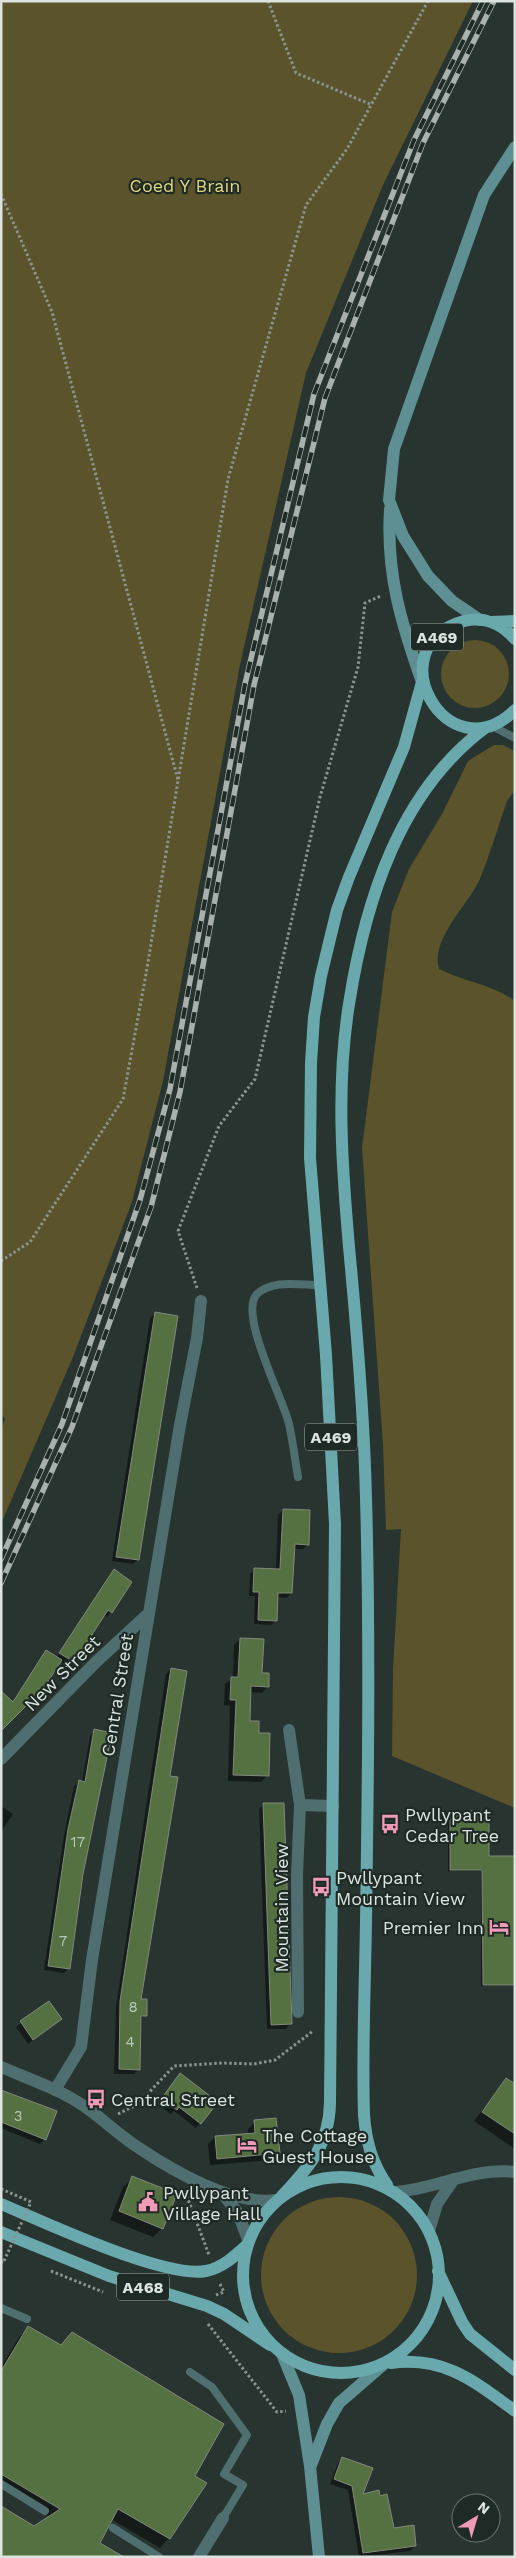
<svg xmlns="http://www.w3.org/2000/svg" width="516" height="2558" font-family="'Work Sans',sans-serif">
<style>
.green{fill:#5a532b}
.shadow{fill:#0007}
.building{fill:#557041;stroke:#82897d}
.lines{fill:none;stroke-linecap:round;stroke-linejoin:round}
.path{stroke:#8a948f;stroke-width:3;stroke-dasharray:2.5 2.5;stroke-linecap:butt}
.lane{stroke:#4f6e6f;stroke-width:8}
.street{stroke:#4f6e6f;stroke-width:12}
.secondary{stroke:#5e8f92;stroke-width:12}
.primary{stroke:#69a9ad;stroke-width:12}
.rail-casing{stroke:#a8b1ad;stroke-width:5.5}
.rail{stroke:#1e2a25;stroke-width:4;stroke-dasharray:11;stroke-linecap:butt}
.path-bridge{stroke:#8a948f;stroke-width:3;stroke-dasharray:2.5 2.5;stroke-linecap:butt}
.labels{text-anchor:middle;dominant-baseline:central;stroke-width:4.5;stroke-linejoin:round;paint-order:stroke}
.number-label{font-size:15px;fill:#bac7b8}
.shield{fill:#1e2a25;stroke:#a3aca8;stroke-width:1}
.shield-label{font-size:16px;font-weight:bold;fill:#dce4e0}
.park-label{font-size:18px;fill:#e4d57f;stroke:#1e2a25}
.street-label{font-size:18px;fill:#dce4e0;stroke:#1e2a25}
.poi-label{font-size:18px;fill:#dce4e0;stroke:#1e2a25;text-anchor:start}
</style>
<rect width="100%" height="100%" fill="#28342f"/>
<path class="green" d="M1,1H473L383,185L306,373L240,665L163,1081L132,1202L73,1357L1,1524V1429L5,1419L1,1413Z
M441 674a34 34 0 1 1 68 0a34 34 0 1 1-68 0Z
M494,745H503L515,751V790L507,801C498,827 490,854 480,879C469,904 430,939 439,969C464,982 492,984 515,1001V1808L392,1756L393,1669L401,1529L386,1530L383,1445L362,1148L392,912L409,869L442,814L468,761Z
M261 2275a78 78 0 1 1 156 0a78 78 0 1 1-156 0Z"/>
<path class="shadow" d="M155,1314L138,1559L133,1564L112,1561L150,1318Z
M283,1510L308,1544L303,1549H293L291,1593L287,1598L277,1597L276,1620L271,1625L254,1624L255,1596H249L250,1574L254,1570H276L278,1515Z
M114,1571L111,1612L107,1617L104,1615L73,1662L69,1666L60,1661L35,1700L30,1704L28,1703L1,1731V1703H12L46,1652L56,1658Z
M240,1639L268,1687L262,1693L250,1692L249,1722L258,1734L267,1776L261,1782L228,1781L230,1706L224,1705L225,1684L233,1678L234,1645Z
M171,1669L169,1777L140,2000L145,2015L141,2020L139,2069L134,2074H114L116,2007L166,1674Z
M95,1731L81,1874L69,1968L64,1973L44,1970L64,1835L74,1786L82,1782L90,1736Z
M263,1805L290,2024L286,2029H267L259,1809Z
M1,1806L13,1814L1,1832Z
M465,1812L488,1857H515V1986H481V1871H448V1819L463,1817Z
M49,2002L56,2023L28,2044L16,2027Z
M175,2080L200,2123L196,2128L174,2111L171,2114L159,2105L162,2102L160,2101Z
M506,2080L515,2086V2149L474,2121Z
M1,2092L45,2139L40,2144L1,2128Z
M255,2122L278,2153L271,2160L210,2165L208,2144L215,2137L248,2134V2129Z
M133,2178L162,2228L153,2237L110,2220L123,2187Z
M29,2328L193,2477L169,2538L160,2548L111,2519L34,2528L50,2517L1,2489V2367L19,2337Z
M343,2458L361,2495L393,2529L415,2546L410,2551L359,2557L348,2490L330,2484L338,2463Z"/>
<path class="building" d="M155,1312L178,1316L139,1560L116,1557Z
M283,1509L310,1510L309,1545L295,1544L292,1593H278L277,1621L258,1620L259,1592H253L254,1568L280,1569Z
M114,1569L132,1582L112,1613L108,1610L74,1662L59,1653Z
M240,1638L264,1639L262,1673H269V1687L251,1686L250,1721H259V1733H270L269,1776L233,1775L236,1700H230L231,1677H238Z
M46,1650L62,1660L36,1700L33,1699L1,1731V1691L13,1702Z
M171,1668L187,1671L170,1776L178,1777L141,1999H147V2016H141L140,2070L119,2069L120,2001Z
M94,1729L112,1733L83,1874L70,1969L48,1966L68,1829L79,1780L85,1782Z
M263,1803H284L292,2024L271,2025Z
M465,1811H489V1856H515V1985H483L482,1870H450V1815H465Z
M49,2001L62,2019L33,2040L20,2021Z
M180,2073L218,2102L201,2124L179,2107L177,2110L163,2100L165,2097L164,2095Z
M506,2078L515,2084V2134L482,2112Z
M1,2090L57,2111L46,2140L1,2122Z
M276,2118L280,2153L217,2159L215,2136L255,2133L254,2120Z
M132,2176L177,2194L163,2229L119,2211Z
M28,2326L61,2345L72,2332L224,2424L195,2476L207,2483L170,2539L118,2509L100,2543L124,2557H1V2506L34,2526L60,2509L1,2474V2371Z
M342,2457L373,2468L363,2494L379,2490L380,2496L387,2494L394,2528L414,2525L416,2546L363,2553L352,2486L334,2479Z"/>
<g class="lines">
<path class="path" d="M268,1L296,73L372,105
M1,194L52,312L178,780
M1,1261L30,1242L123,1099L146,974L228,479L306,205L347,149L428,1
M197,1288L178,1231L219,1126L255,1079L320,797L358,667L365,603L381,596
M118,2114L138,2104L174,2066L222,2063L254,2064L275,2060L313,2031
M185,2191L209,2255
M51,2271L103,2292
M216,2295L224,2292L219,2282
M208,2324L277,2412L286,2411"/>
<path class="lane" d="M492,726L515,738
M298,1477C295,1460 293,1442 289,1424C283,1398 238,1314 257,1294C272,1279 300,1285 320,1285
M1,2308L27,2319
M190,2372L212,2387L247,2435L224,2474L243,2485L223,2518
M1,2484L45,2511
M113,2528L159,2557"/>
<path class="street" d="M289,1730L300,1805
M1,1759L96,1662L148,1614
M298,2012L297,1875L300,1805L333,1806
M1,2067C29,2079 59,2089 84,2106C103,2119 120,2136 139,2148C173,2171 234,2206 276,2200
M55,2090L81,2047L92,1960L180,1425L197,1338L201,1301
M396,2192C436,2189 474,2167 515,2172
M222,2193L238,2213L248,2240
M429,2231L437,2204L454,2179
M199,2557L223,2518"/>
<path class="secondary" d="M390,509C386,573 401,623 422,682
M480,620L452,601L428,576L403,536L389,500L394,449L484,195L515,147
M282,2354L299,2395L310,2466L319,2557
M311,2465L327,2424L339,2403L384,2364"/>
<path class="primary" d="M491,622L515,621
M515,639C502,624 484,616 464,621C375,646 447,776 515,710
M243 2275a98 98 0 1 1 196 0a98 98 0 1 1-196 0Z
M387,2185C372,2163 366,2142 364,2115C362,2051 365,1986 366,1922C368,1781 370,1639 366,1498C364,1414 357,1331 349,1247C342,1166 336,1085 349,1004C365,902 399,792 485,728
M281,2197C309,2167 329,2146 330,2103L335,1524L326,1355L310,1158L311,1063L314,1017L321,976L337,910L349,877L404,747L422,682
M1,2204C44,2222 165,2279 206,2271C222,2268 235,2256 247,2245
M1,2232L109,2276L207,2306L224,2314L270,2345
M438,2271L462,2322L470,2334L515,2370
M391,2363C444,2356 474,2381 515,2411"/>
<defs>
<path id="rail" d="M1,1559L62,1424L140,1200L170,1089L245,684L314,394L414,140L483,1
M1,1583L72,1427L151,1207L180,1092L254,685L325,398L423,143L494,1"/>
</defs>
<use href="#rail" class="rail-casing"/>
<use href="#rail" class="rail"/>
<path class="path-bridge" d="M1,2189L31,2202L3,2263L1,2262"/>
</g>
<defs>
<symbol id="bus-bare" viewBox="-9 -9 18 18"><path d="M-5-6H5V4H4V6H2V4H-2V6H-4V4H-5ZM-3.5-4V0h7V-4ZM-3.5 1.2v1.5H-2V1.2ZM2 1.2v1.5H3.5V1.2Z" fill="#f09ab7" stroke="#1e2a25" stroke-width="2.5" paint-order="stroke"/></symbol>
<symbol id="hotel-bare" viewBox="-9 -9 18 18"><path d="M-6-4.5h1.5V1H6V5H4.5V3h-9V5H-6ZM-4 0a1.8 1.8 0 1 1 3.6 0ZM.5 0V-2.5h3Q6-2.5 6 0Z" fill="#f09ab7" stroke="#1e2a25" stroke-width="2.5" paint-order="stroke"/></symbol>
<symbol id="civic-bare" viewBox="-9 -9 18 18"><path d="M-.6-6.5H3V-4.5H.6V-3L4-1V1h2V6H-6V1h2V-1L-.6-3ZM-1.2 2.5V6h2.4V2.5Z" fill="#f09ab7" stroke="#1e2a25" stroke-width="2.5" paint-order="stroke"/></symbol>
</defs>
<g fill-rule="evenodd">
<use href="#bus-bare" x="376" y="1810" width="28" height="28"/>
<use href="#bus-bare" x="307" y="1873" width="28" height="28"/>
<use href="#hotel-bare" x="485" y="1913" width="28" height="28"/>
<use href="#bus-bare" x="82" y="2085" width="28" height="28"/>
<use href="#hotel-bare" x="233" y="2131" width="28" height="28"/>
<use href="#civic-bare" x="134" y="2188" width="28" height="28"/>
</g>
<g class="labels">
<g class="number-label">
<text x="78" y="1842">17</text>
<text x="63" y="1941">7</text>
<text x="133" y="2007">8</text>
<text x="130" y="2042">4</text>
<text x="18" y="2116">3</text>
</g>
<g class="shield">
<rect x="411" y="623.5" width="52" height="27" rx="4"/>
<rect x="305" y="1423.5" width="52" height="27" rx="4"/>
<rect x="117" y="2273.5" width="52" height="27" rx="4"/>
</g>
<g class="shield-label">
<text x="437" y="637">A469</text>
<text x="331" y="1437">A469</text>
<text x="143" y="2287">A468</text>
</g>
<g class="park-label">
<text x="185" y="185">Coed Y Brain</text>
</g>
<g class="street-label">
<text transform="translate(62 1673) rotate(-45)">New Street</text>
<text transform="translate(117 1695) rotate(-81)">Central Street</text>
<text transform="translate(281 1908) rotate(-90)">Mountain View</text>
</g>
<g class="poi-label">
<text x="405" y="1814">Pwllypant<tspan x="405" dy="21">Cedar Tree</tspan></text>
<text x="336" y="1877">Pwllypant<tspan x="336" dy="21">Mountain View</tspan></text>
<text x="484" y="1927" text-anchor="end">Premier Inn</text>
<text x="111" y="2099">Central Street</text>
<text x="262" y="2135">The Cottage<tspan x="262" dy="21">Guest House</tspan></text>
<text x="163" y="2192">Pwllypant<tspan x="163" dy="21">Village Hall</tspan></text>
</g>
</g>
<rect width="516" height="2558" fill="none" stroke="#dce4e0" stroke-width="5"/>
<g transform="translate(476 2518) rotate(38)"><circle r="24" fill="#1e2a25" stroke="#6a7470"/>
<path d="M0-4L9 19L0 12L-9 19Z" fill="#f09ab7"/>
<text y="-8" font-size="14" font-weight="bold" text-anchor="middle" fill="#dce4e0">N</text>
</g>
</svg>
